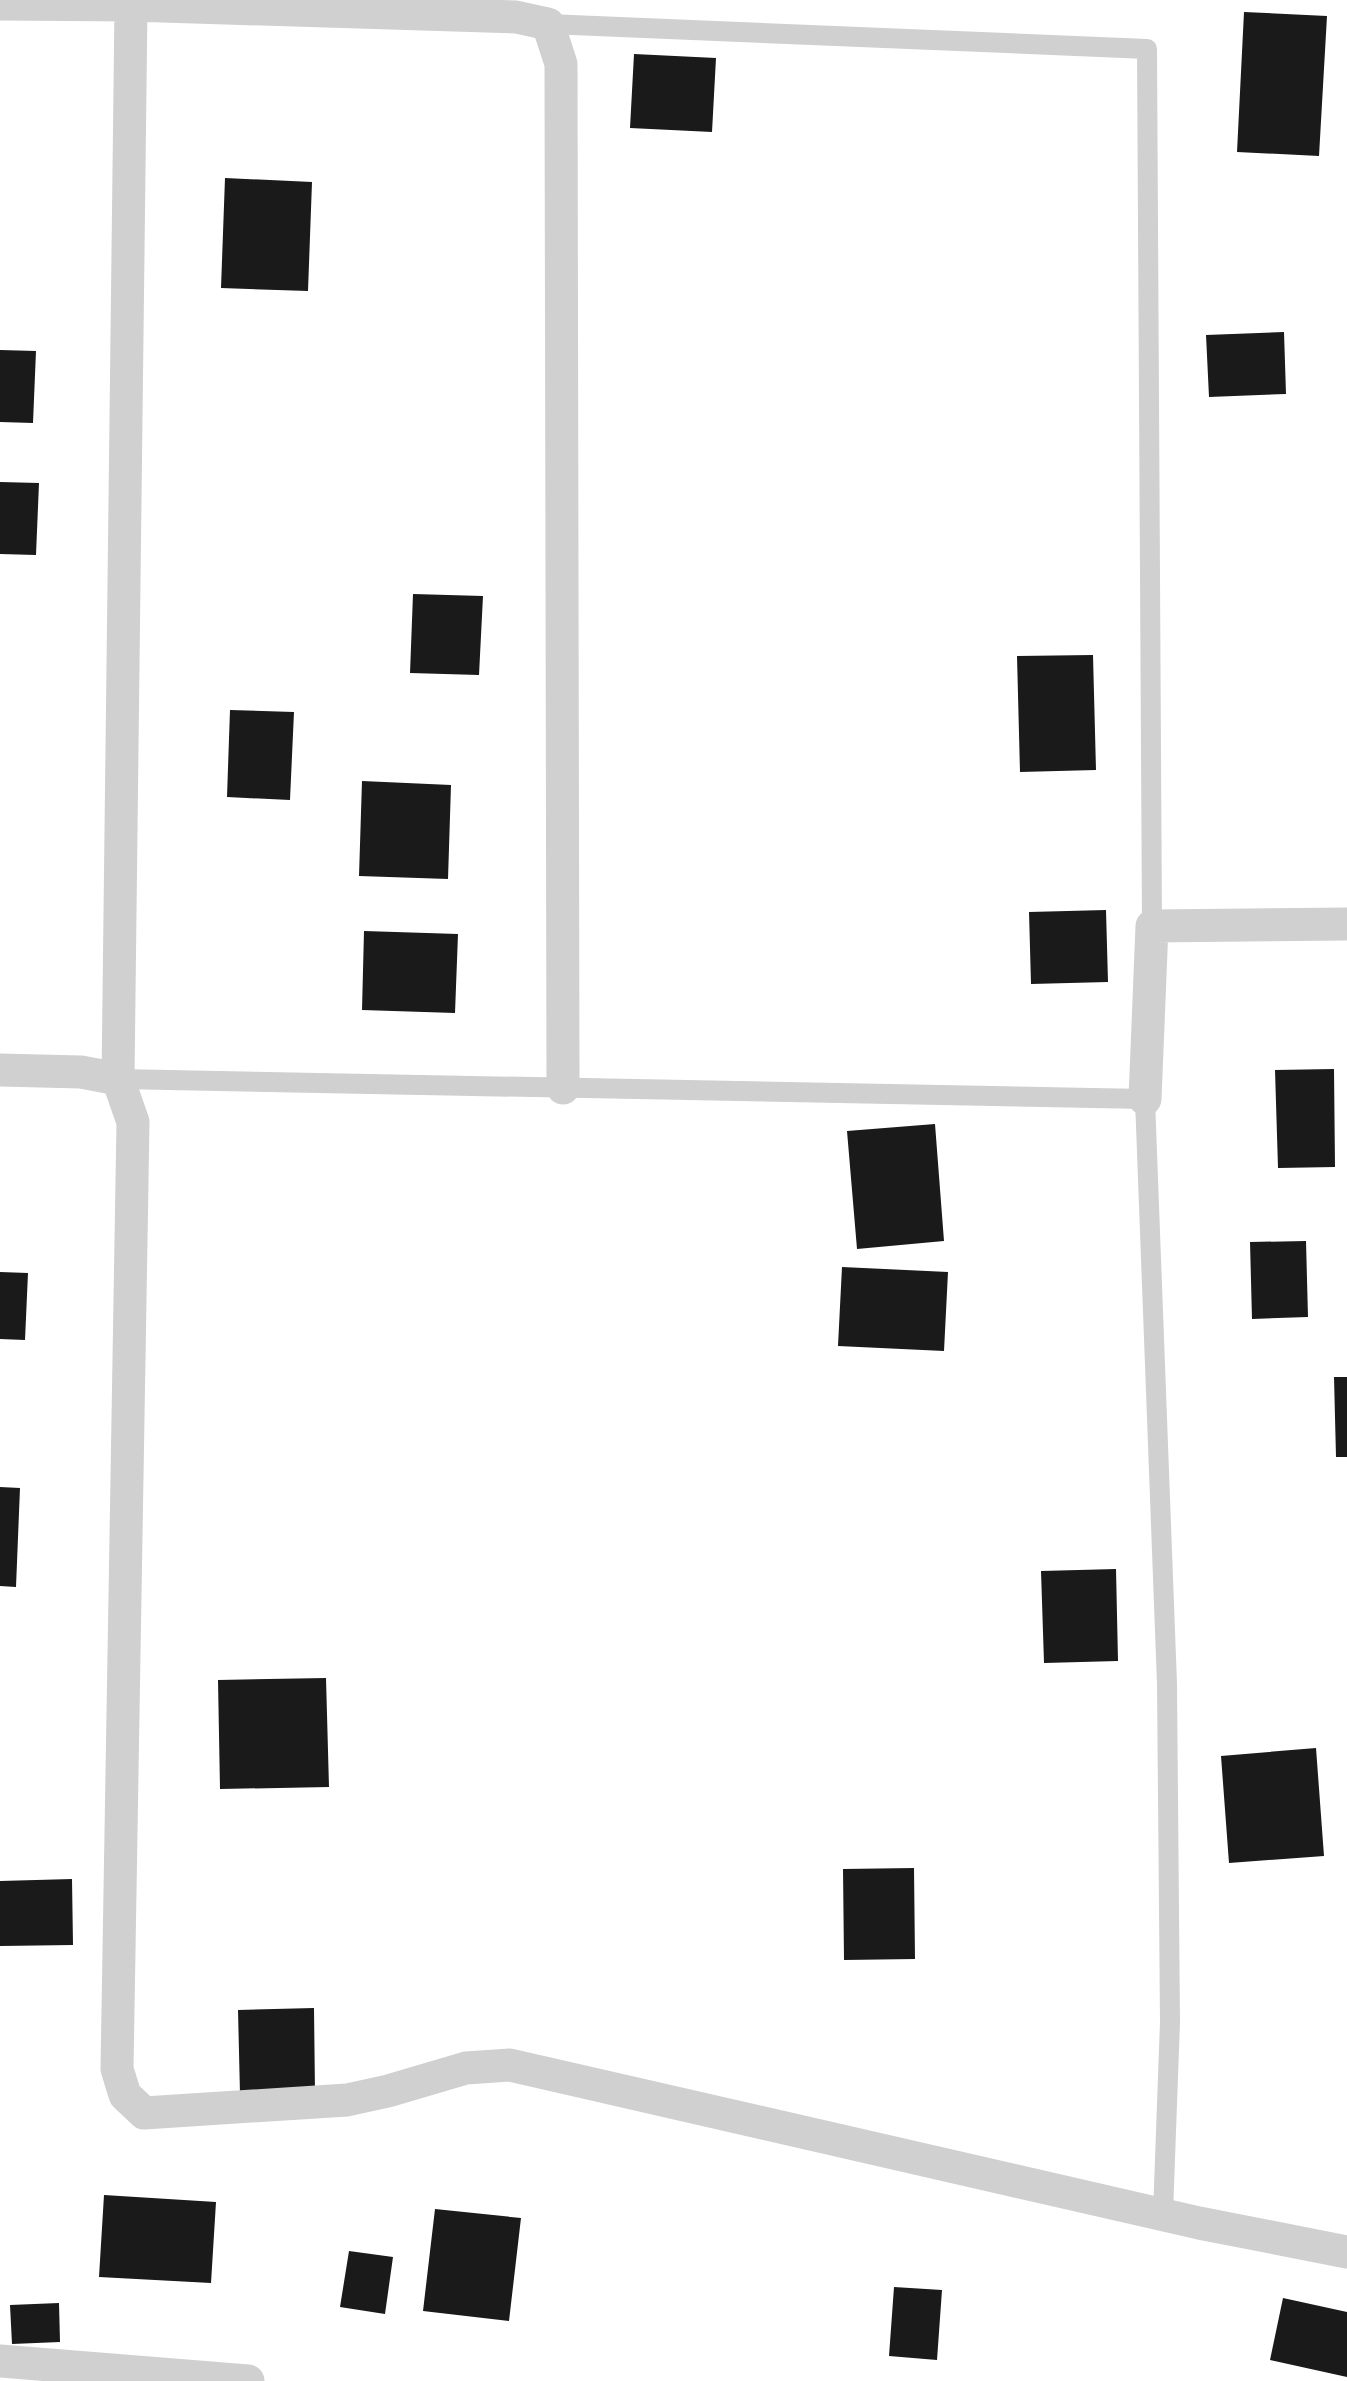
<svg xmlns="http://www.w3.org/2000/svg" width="1347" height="2381" font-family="'IBM Plex Sans',sans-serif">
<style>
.building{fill:#1a1a1a}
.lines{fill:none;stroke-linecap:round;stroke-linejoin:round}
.service{stroke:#d0d0d0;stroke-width:20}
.minor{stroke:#d0d0d0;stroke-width:33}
</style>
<rect width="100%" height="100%" fill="#fff"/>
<path class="building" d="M1244,12L1327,16L1319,156L1237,152Z
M634,54L716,58L712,132L630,128Z
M225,178L312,182L308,291L221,288Z
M1284,332L1286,394L1209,397L1206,335Z
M0,350L36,351L33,423L0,422Z
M0,482L39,483L36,555L0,554Z
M413,594L483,596L479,675L410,673Z
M1093,655L1096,770L1020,772L1017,656Z
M230,710L294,712L290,800L227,797Z
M362,781L451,785L448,879L359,876Z
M1106,910L1108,982L1031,984L1029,912Z
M364,931L458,934L455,1013L362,1010Z
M1334,1069L1335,1167L1278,1168L1275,1070Z
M935,1124L944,1241L857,1249L847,1131Z
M1306,1241L1308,1317L1252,1319L1250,1242Z
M842,1267L948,1272L944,1351L838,1346Z
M0,1272L28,1273L25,1340L0,1339Z
M1334,1377H1347V1457H1336Z
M0,1487L20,1488L16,1587L0,1586Z
M1116,1569L1118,1661L1044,1663L1041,1571Z
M326,1678L329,1787L220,1789L218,1680Z
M1316,1748L1324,1856L1229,1863L1221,1756Z
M914,1868L915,1959L844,1960L843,1869Z
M72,1879L73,1945L0,1946V1881Z
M314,2008L315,2093L240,2094L238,2010Z
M104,2195L216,2202L211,2283L99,2277Z
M435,2209L521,2218L509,2321L423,2311Z
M349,2251L393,2257L385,2314L340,2307Z
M894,2287L942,2290L937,2360L889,2356Z
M1283,2298L1347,2312V2377L1270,2360Z
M59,2303L60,2342L12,2344L10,2305Z"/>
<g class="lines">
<path class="service" d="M548,24L1147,49L1152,926
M118,1079L1145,1099L1167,1684L1170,2022L1163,2214"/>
<path class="minor" d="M0,4L131,5L516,17L548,24L561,64L563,1088
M0,1070L81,1072L118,1079L133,1122L117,2069L125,2095L144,2113L347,2100L388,2091L466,2068L510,2065L1199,2223L1347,2252
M118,1079L131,5
M1145,1099L1152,926L1347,924
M0,2361L248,2381"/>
</g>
</svg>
